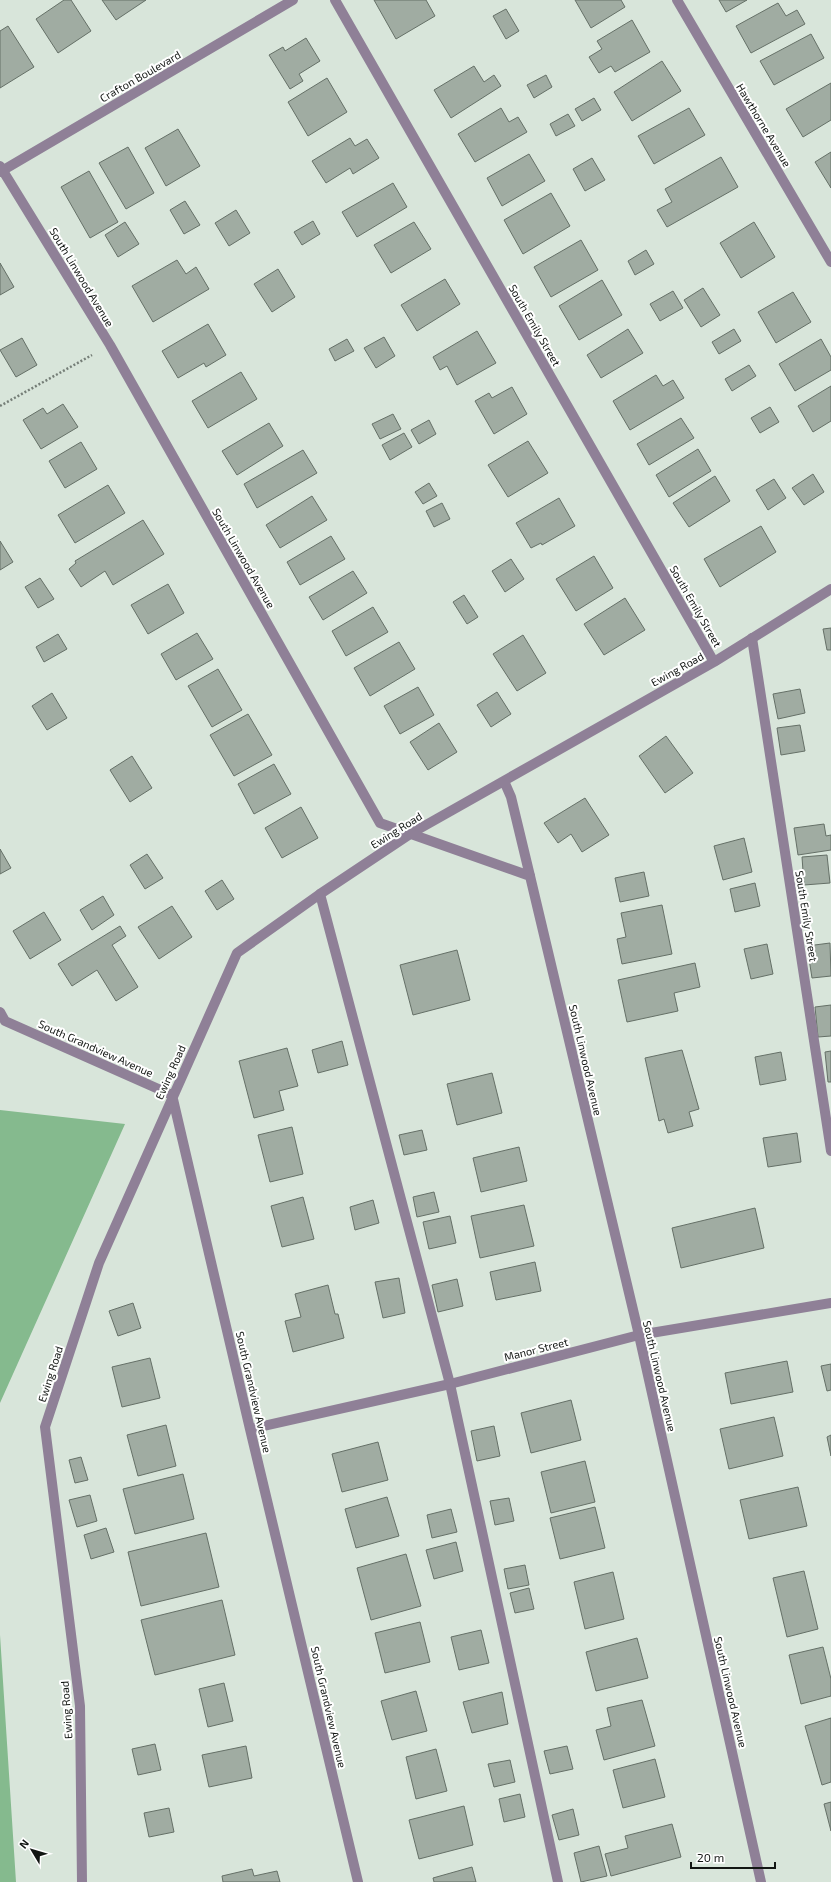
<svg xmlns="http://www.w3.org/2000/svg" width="831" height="1882" font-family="'Exo 2',sans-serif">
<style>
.forest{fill:#85ba8e}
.building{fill:#a0aca2;stroke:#657067}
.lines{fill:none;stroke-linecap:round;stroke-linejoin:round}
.path{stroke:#757e77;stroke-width:2.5;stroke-dasharray:2 2;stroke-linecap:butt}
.service{stroke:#8f8097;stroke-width:10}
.minor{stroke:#8f8097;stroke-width:10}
.tertiary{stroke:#8f8097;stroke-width:10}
.labels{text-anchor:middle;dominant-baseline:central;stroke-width:4;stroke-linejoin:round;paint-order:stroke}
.street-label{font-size:11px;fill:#121613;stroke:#fff}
</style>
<rect width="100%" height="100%" fill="#d8e5da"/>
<path class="forest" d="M0,1110L125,1124L0,1403Z
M0,1635L16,1882H0Z"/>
<path class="building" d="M64,0H71L91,31L58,53L36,19Z
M102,0H146L116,20Z
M374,0H426L435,16L396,39Z
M575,0H621L625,7L591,28Z
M719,0H747L726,12Z
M778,3L786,16L797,10L805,24L751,53L736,26Z
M506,9L519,31L506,39L493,16Z
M632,20L650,52L615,72L611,66L599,73L589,57L602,49L597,41Z
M8,26L34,67L0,88V31Z
M811,34L824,58L774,85L760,61Z
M306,38L320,61L299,74L303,81L290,89L269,55L283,47L285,51Z
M662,61L681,91L632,121L614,92Z
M474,66L484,82L494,75L501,86L451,118L434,90Z
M546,75L552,87L534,98L527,85Z
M327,78L347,112L308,136L288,102Z
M831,83V120L803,137L786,109Z
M594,98L601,110L582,121L575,109Z
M501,108L509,122L518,117L527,132L475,162L458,134Z
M689,108L705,135L654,164L638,136Z
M568,114L575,126L556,136L550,124Z
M178,129L200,166L166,186L145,148Z
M350,138L355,146L367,139L379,158L353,174L350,168L326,183L312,161Z
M128,147L154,193L126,209L99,163Z
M831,152V188L815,162Z
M529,154L545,181L502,206L487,178Z
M721,157L738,187L667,227L657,210L672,202L665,189Z
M592,158L605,180L585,191L573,169Z
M89,171L118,222L90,238L61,187Z
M393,183L407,207L357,237L342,212Z
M551,193L570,226L523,254L504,220Z
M185,201L200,225L184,234L170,210Z
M236,210L250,233L229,246L215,223Z
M313,221L320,234L302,245L294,232Z
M125,222L139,244L118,257L105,235Z
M414,222L431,249L391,273L374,245Z
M754,222L775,257L741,278L720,243Z
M581,240L598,270L551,297L534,267Z
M646,250L654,264L635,275L628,261Z
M177,260L186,274L196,267L209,289L153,322L132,286Z
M0,263L14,287L0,295Z
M278,269L295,297L272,312L254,284Z
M445,279L460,304L417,331L401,305Z
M602,280L622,315L579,340L559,306Z
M703,288L720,315L701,327L684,300Z
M673,291L683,308L660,321L650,304Z
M793,292L811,322L776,343L758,312Z
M208,324L226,355L206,367L204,363L178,378L162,351Z
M628,329L643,353L601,378L587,355Z
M734,329L741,341L719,354L712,342Z
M477,331L496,363L457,385L447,366L440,370L433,357Z
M384,337L395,356L376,368L364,348Z
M22,338L37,365L16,377L0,350Z
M347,339L354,351L335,361L329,349Z
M821,339L831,357V370L795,391L779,364Z
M749,365L756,376L732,391L725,379Z
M241,372L257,399L208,428L192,401Z
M656,375L663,386L673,380L684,398L630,430L613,401Z
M831,386V421L813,432L798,406Z
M512,387L527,414L494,434L475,401L489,393L492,398Z
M63,404L78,427L41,449L23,420L43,408L47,414Z
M770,407L779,422L760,433L751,418Z
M393,414L401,429L380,439L372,424Z
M681,418L694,438L649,465L637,444Z
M429,420L436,434L419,444L411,430Z
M269,423L283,446L237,475L222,451Z
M404,433L412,447L390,460L382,445Z
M528,441L548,473L508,497L488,465Z
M81,442L97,469L65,488L49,461Z
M698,449L711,471L669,497L656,475Z
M303,450L317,473L257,508L244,484Z
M813,474L824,492L804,505L792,488Z
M715,476L730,501L689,527L673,503Z
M774,479L786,498L768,510L756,490Z
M429,483L437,496L423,504L415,492Z
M108,485L125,513L75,543L58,515Z
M312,496L327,520L280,548L266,525Z
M559,498L575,526L542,545L541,543L531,548L516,523Z
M442,503L450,519L434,527L426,511Z
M143,520L164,554L113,585L105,571L81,587L69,569L76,563L75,561Z
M761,526L776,552L720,587L704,559Z
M331,536L345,559L300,585L287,562Z
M0,541L13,562L0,570Z
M594,556L613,588L576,611L556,579Z
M511,559L524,579L505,592L492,571Z
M353,571L367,593L323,620L309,597Z
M40,578L54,599L38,608L25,587Z
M168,584L184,613L148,634L131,605Z
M464,595L478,617L467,624L453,602Z
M625,598L645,630L604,655L584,624Z
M373,607L388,632L346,656L332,631Z
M831,628V650H827L823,629Z
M197,633L213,659L176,680L161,654Z
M58,634L67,649L44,662L36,647Z
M523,635L546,673L517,691L493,654Z
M399,642L415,669L370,696L354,668Z
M218,669L242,710L212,727L188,686Z
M418,687L434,715L400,734L384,706Z
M800,689L805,713L778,719L773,694Z
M497,692L511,714L491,727L477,705Z
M52,693L67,718L47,730L32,706Z
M248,714L272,755L234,776L210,735Z
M439,723L457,752L428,770L410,742Z
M800,725L805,751L781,755L777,728Z
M666,736L693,773L665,793L639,756Z
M132,756L152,788L130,802L110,770Z
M274,764L291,794L254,814L238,784Z
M585,798L609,835L582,852L571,834L558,843L544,823Z
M301,807L318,838L282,858L265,828Z
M824,824L826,836L831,835V850L798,855L794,828Z
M744,838L752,872L723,880L714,846Z
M0,849L11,868L0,874Z
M147,854L163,878L145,889L130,865Z
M827,855L830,883L804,885L802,857Z
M644,872L649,896L620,902L615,878Z
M222,880L234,899L217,910L205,891Z
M755,883L760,906L735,912L730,889Z
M103,896L114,915L92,930L80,910Z
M662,905L672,954L622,964L617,939L626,937L621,913Z
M172,906L192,937L159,959L138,927Z
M44,912L61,940L30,959L13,931Z
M120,926L126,936L112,945L138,987L116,1001L97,970L72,986L58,964Z
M830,943L831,976L812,978L807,946Z
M767,944L773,974L751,979L744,949Z
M457,950L470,1000L413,1015L400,965Z
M695,963L700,987L674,993L678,1011L627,1022L618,980Z
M831,1005V1036L818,1037L815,1007Z
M342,1041L348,1065L318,1073L312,1050Z
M287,1048L298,1086L279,1091L284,1110L254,1118L239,1061Z
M682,1050L699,1109L689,1112L693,1126L668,1133L664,1119L659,1121L645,1058Z
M831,1051V1082H828L825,1052Z
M781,1052L786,1080L760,1085L755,1057Z
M492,1073L502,1113L457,1125L447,1084Z
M292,1127L303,1174L270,1182L258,1135Z
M422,1130L427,1150L404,1155L399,1135Z
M797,1133L801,1162L768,1167L763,1138Z
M519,1147L527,1181L481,1192L473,1158Z
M434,1192L439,1212L417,1217L413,1197Z
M303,1197L314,1239L282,1247L271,1206Z
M373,1200L379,1223L355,1230L350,1207Z
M524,1205L534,1246L480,1258L471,1216Z
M755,1208L764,1248L681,1268L672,1228Z
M450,1216L456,1243L429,1249L423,1222Z
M535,1262L541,1291L496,1300L490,1272Z
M399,1278L405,1313L383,1318L375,1282Z
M457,1279L463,1306L438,1312L432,1285Z
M328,1285L335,1314H338L344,1338L293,1352L285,1321L301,1317L295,1294Z
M133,1303L141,1328L118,1336L109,1311Z
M150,1358L160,1398L122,1407L112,1367Z
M787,1361L793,1392L731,1404L725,1373Z
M831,1364V1390L827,1391L821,1366Z
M571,1400L581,1440L531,1453L521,1413Z
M774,1417L783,1456L729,1469L720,1429Z
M166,1425L176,1466L138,1476L127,1435Z
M494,1426L500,1456L477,1461L471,1431Z
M831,1435V1456L827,1437Z
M378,1442L388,1480L342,1492L332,1454Z
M81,1457L88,1480L75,1483L69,1460Z
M585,1461L595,1502L551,1513L541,1472Z
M183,1474L194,1519L135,1534L123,1489Z
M798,1487L807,1526L749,1539L740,1500Z
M90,1495L97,1521L77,1527L69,1500Z
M387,1497L399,1536L356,1548L345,1509Z
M509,1498L514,1521L495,1525L490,1501Z
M595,1507L605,1548L560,1559L550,1518Z
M451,1509L457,1532L432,1538L427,1515Z
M106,1528L114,1552L91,1559L84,1535Z
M206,1533L219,1587L141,1606L128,1552Z
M456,1542L463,1571L434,1579L426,1550Z
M406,1554L421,1606L371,1620L357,1568Z
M525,1565L529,1585L508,1589L504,1569Z
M804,1571L818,1629L787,1637L773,1578Z
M613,1572L624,1619L585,1629L574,1582Z
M529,1588L534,1609L515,1613L510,1593Z
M222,1600L235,1655L155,1675L141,1620Z
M420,1622L430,1662L385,1673L375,1633Z
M481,1630L489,1663L459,1670L451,1637Z
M637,1638L648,1678L596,1691L586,1652Z
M823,1647L831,1679V1696L801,1704L789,1655Z
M224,1683L233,1721L208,1727L199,1689Z
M416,1691L427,1731L392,1740L381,1701Z
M502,1692L508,1724L472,1733L463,1702Z
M642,1700L655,1746L604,1760L596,1730L611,1726L607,1708Z
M831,1718V1782L822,1785L805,1726Z
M155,1744L161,1770L138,1775L132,1749Z
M246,1746L252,1778L209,1787L202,1755Z
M567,1746L573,1769L550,1774L544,1751Z
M436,1749L447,1791L416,1799L406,1757Z
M655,1759L665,1797L623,1808L613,1770Z
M510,1760L515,1782L494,1787L488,1764Z
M520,1794L525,1817L504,1822L499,1799Z
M831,1802V1831L824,1804Z
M464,1806L473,1845L419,1859L409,1820Z
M169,1808L174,1832L149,1837L144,1813Z
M573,1809L579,1835L559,1840L552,1815Z
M672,1824L681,1857L611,1876L605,1854L628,1848L625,1836Z
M599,1846L607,1876L581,1882L574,1853Z
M472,1867L476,1882H434L433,1878Z
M252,1869L254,1876L277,1871L280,1882H223L222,1876Z"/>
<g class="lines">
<path class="path" d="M0,406L92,355"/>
<path class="service" d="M752,638L831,1151
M320,894L450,1384L558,1882"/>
<path class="minor" d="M335,0L714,662
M0,172L293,0
M504,781L511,797L530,876
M0,1012L5,1021L172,1095
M172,1095L250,1429L358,1882
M250,1429L450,1384L639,1335L831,1303
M82,1882L80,1706L45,1427L99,1263L237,953L320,894L410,834L714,662L831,589"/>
<path class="tertiary" d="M677,0L831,262
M0,166L110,345L380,823L530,876L639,1335L761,1882"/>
</g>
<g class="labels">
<g class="street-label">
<text transform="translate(140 76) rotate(-30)">Crafton Boulevard</text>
<text transform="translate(764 125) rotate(59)">Hawthorne Avenue</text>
<text transform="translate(82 277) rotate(59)">South Linwood Avenue</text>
<text transform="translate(535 325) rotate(60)">South Emily Street</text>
<text transform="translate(244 558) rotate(60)">South Linwood Avenue</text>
<text transform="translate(696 606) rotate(60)">South Emily Street</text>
<text transform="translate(677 669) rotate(-29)">Ewing Road</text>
<text transform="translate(396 830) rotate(-32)">Ewing Road</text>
<text transform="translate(807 916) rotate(81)">South Emily Street</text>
<text transform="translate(96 1048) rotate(24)">South Grandview Avenue</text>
<text transform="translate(586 1060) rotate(77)">South Linwood Avenue</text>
<text transform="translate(170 1072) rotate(-66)">Ewing Road</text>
<text transform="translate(536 1349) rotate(-14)">Manor Street</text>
<text transform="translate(50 1374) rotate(-72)">Ewing Road</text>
<text transform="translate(660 1376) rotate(77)">South Linwood Avenue</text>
<text transform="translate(254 1392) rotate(77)">South Grandview Avenue</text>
<text transform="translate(731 1692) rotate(77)">South Linwood Avenue</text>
<text transform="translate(329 1707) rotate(77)">South Grandview Avenue</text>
<text transform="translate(66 1710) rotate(-94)">Ewing Road</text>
</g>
</g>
<g transform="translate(32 1850) rotate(308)" stroke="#ffffff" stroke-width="3" paint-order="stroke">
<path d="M0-3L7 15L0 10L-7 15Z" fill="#121613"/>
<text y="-6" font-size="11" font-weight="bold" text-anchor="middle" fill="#121613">N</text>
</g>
<path d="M691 1862v6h84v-6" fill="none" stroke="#121613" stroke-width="2"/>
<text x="697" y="1862" font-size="12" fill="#121613" stroke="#ffffff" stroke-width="3" paint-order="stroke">20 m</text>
</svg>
